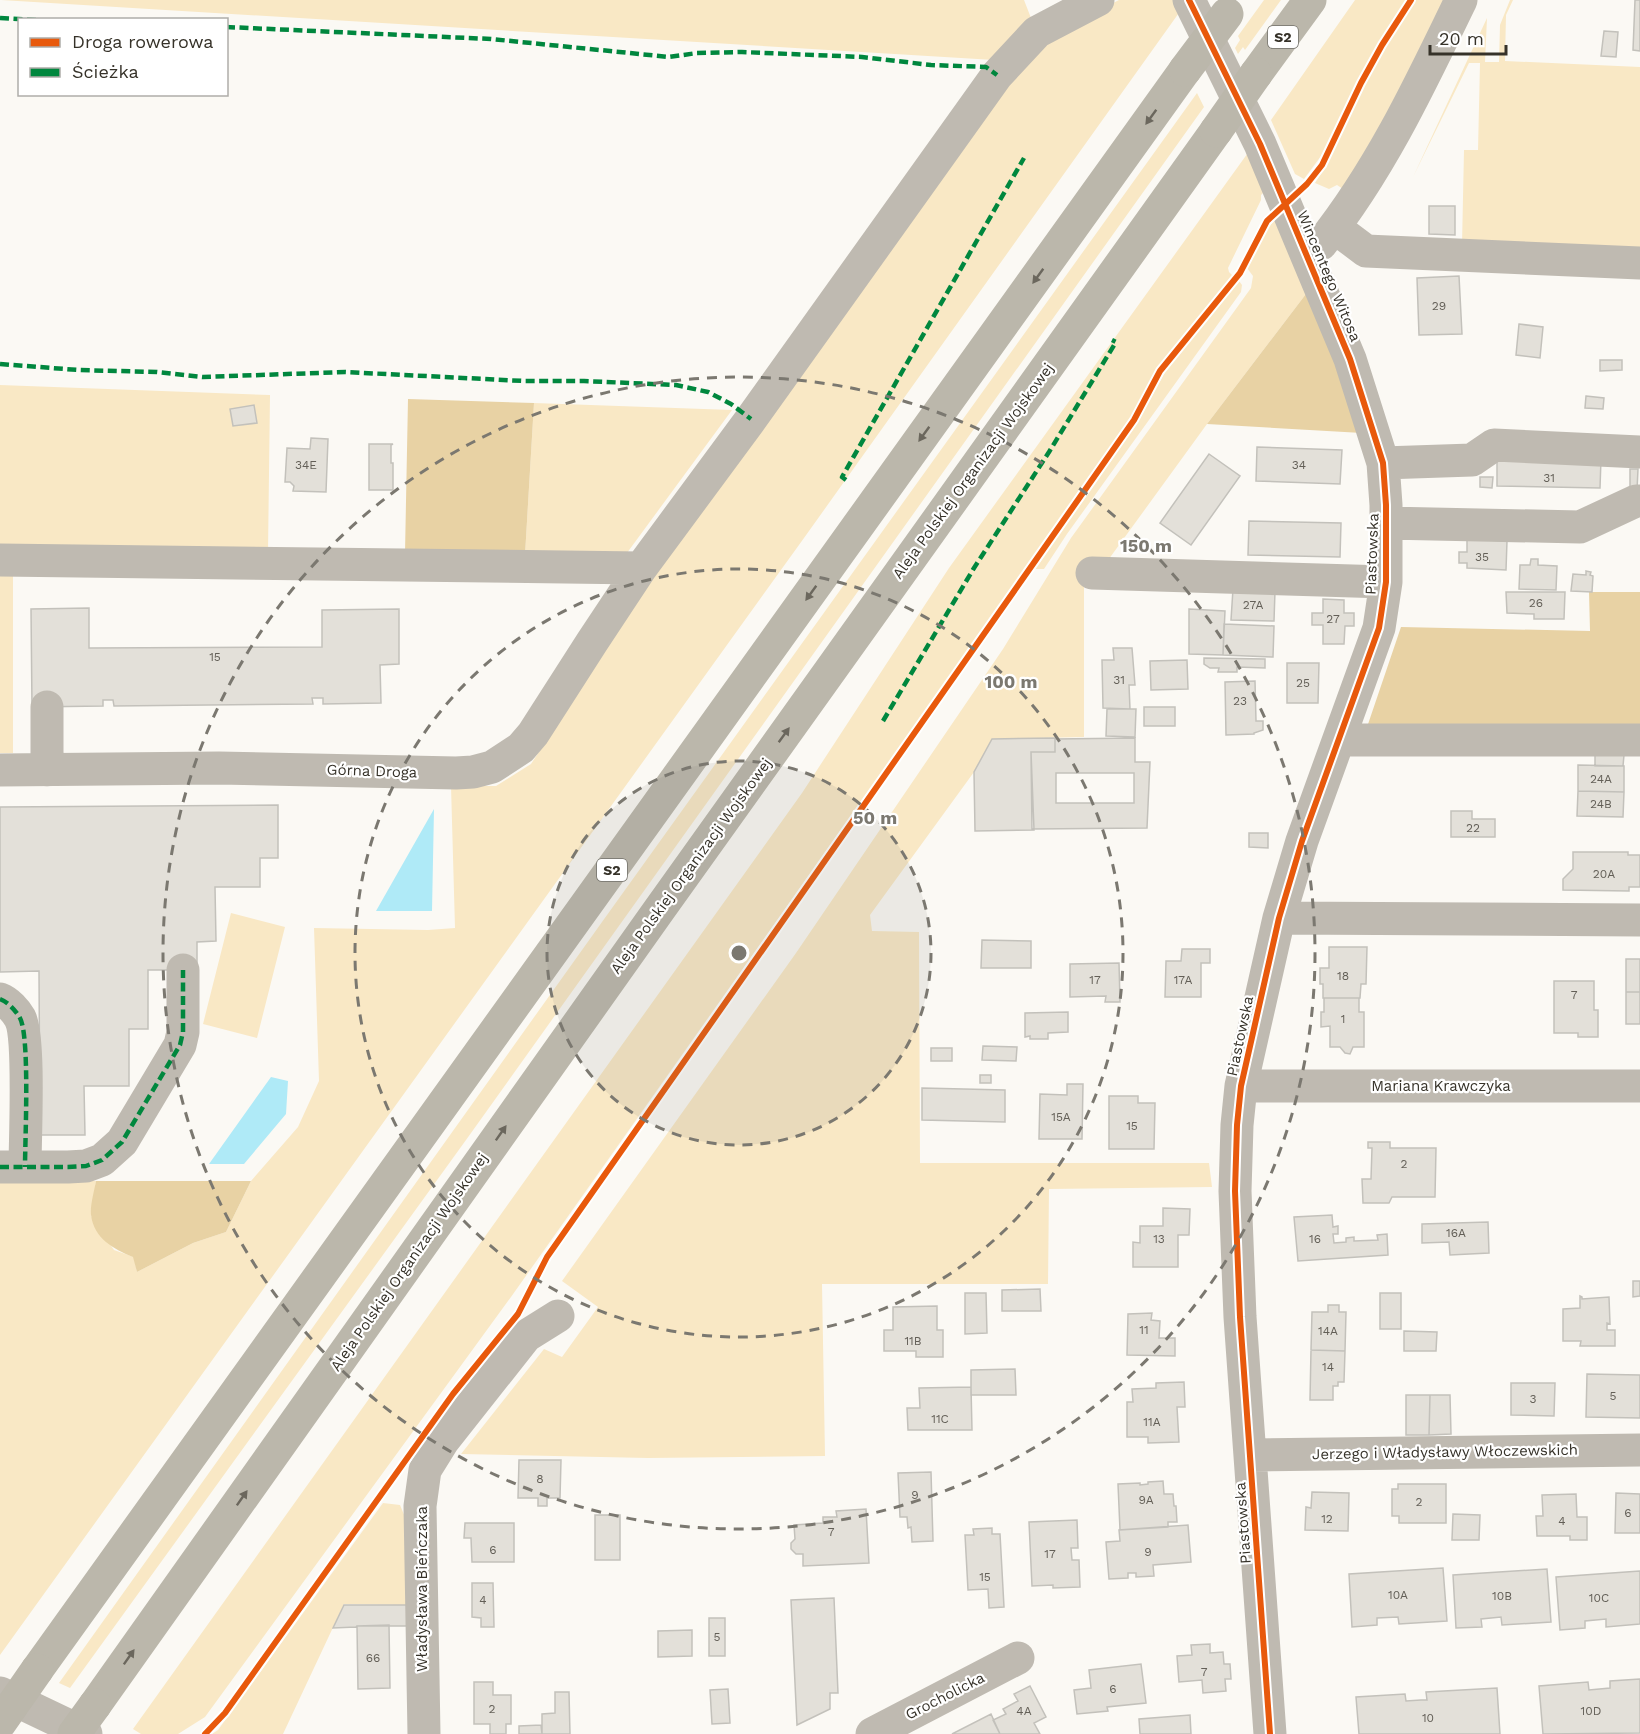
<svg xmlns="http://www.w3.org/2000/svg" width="1640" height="1734" font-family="'Work Sans',sans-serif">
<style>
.green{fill:#f9e8c5}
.forest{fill:#e8d2a4}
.water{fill:#afeaf7}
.building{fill:#e3e0d9;stroke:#c3c1bb;stroke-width:1.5;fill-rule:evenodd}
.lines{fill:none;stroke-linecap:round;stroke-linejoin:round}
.minor{stroke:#bfbab1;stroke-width:33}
.highway{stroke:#bbb7ab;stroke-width:33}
.highway-bridge{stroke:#bbb7ab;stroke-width:33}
.quiet{stroke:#00873e;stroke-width:4.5;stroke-dasharray:9 4.5;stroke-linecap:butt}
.cycleway-casing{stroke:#fff;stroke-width:10}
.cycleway{stroke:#e8590c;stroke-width:6}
.oneway{fill:#6b675d}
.ring{fill:none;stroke:#7b7870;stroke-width:3;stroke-dasharray:10 8}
.labels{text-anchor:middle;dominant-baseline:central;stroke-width:4.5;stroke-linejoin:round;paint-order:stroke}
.number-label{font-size:12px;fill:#635f57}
.shield{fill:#fff;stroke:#727069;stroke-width:1.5}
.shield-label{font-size:14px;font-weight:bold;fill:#363229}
.street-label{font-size:15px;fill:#363229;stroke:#fff}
.centre{fill:#7b7870;stroke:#fff;stroke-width:3}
.ring-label{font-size:18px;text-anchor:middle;font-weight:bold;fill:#7b7870;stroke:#fff;stroke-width:4.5;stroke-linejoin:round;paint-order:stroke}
</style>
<rect width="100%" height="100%" fill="#fbf9f4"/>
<path class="green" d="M1,0H1024L1031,18L994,60Z
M1119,0H1176L1181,10L804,538L0,1655V1182L96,1181L91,1216L114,1250L134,1257L137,1272L193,1243L226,1232L251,1181L298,1127L319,1081L314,928L428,930L455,928L451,786H496L531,764L692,518L986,105L1044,46L1082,19Z
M1264,0H1281L1245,50L1243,47L1238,54L1235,48L1240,40L1238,36Z
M1355,0H1407L1356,84L1324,152L1304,179L1295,174L1271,120Z
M1416,0H1444L1403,86L1343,189L1337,185L1329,189L1315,183C1334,155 1344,122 1360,91C1377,60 1396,29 1416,0Z
M1510,0H1513L1506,15L1505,61L1640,67V254L1462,245L1464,150H1478L1480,63H1469L1413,177L1487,18L1485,62H1499L1500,25Z
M1197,93L1204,107L466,1140L70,1688L59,1683L602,922Z
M1250,150L1267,189L1261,195V200L1228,268L1229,272L1233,276L1229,283L1158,367L1131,419L511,1297L205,1717L178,1734H141L133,1729L802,793L949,568Z
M1278,217L1309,290L1207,424L1106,563L1084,582V737L992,739L974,772L870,915L872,931L919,932L920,1163H1209L1212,1187L1049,1189L1048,1284H822L825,1456L648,1458L461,1454L544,1349L562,1357L598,1307L562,1281L796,953L1003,649L1071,538L1251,288L1253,276L1247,268L1265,231Z
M1239,281L1242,285L1241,292L1067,534L1044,569H1035L1138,422L1165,372Z
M0,385L270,395L268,552L0,551Z
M534,403L732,410L624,557L525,555Z
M0,565H13V753H0Z
M231,913L285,927L257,1038L203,1024Z
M383,1503L400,1505L405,1517L407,1605L344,1604L283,1734H212L218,1730Z"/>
<path class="forest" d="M1309,290L1362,433L1207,424Z
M408,399L534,403L525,555L405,553Z
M1589,592H1640V730L1365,733L1401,627L1590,631Z
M96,1181H251L226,1232L193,1243L137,1272L133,1257C114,1249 94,1239 91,1215C90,1205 94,1192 96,1181Z"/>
<path class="water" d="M434,809L432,911H376Z
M271,1077L288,1081L286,1114L244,1164H209Z"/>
<path class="building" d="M1635,0H1640V51L1633,50Z
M1604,31L1618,32L1616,57L1601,56Z
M1429,206H1455V235L1429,234Z
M1459,276L1462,334L1419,335L1417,278Z
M1519,324L1543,327L1540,358L1516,355Z
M1600,360H1622V370L1600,371Z
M1586,396L1604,398L1603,409L1585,408Z
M254,405L257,423L233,426L230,409Z
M311,438L328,439L326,492L293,491L294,486L290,482H285L287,448L310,449Z
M369,444H393L391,445V463H393V490H369Z
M1257,447L1342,450L1340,484L1256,481Z
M1209,454L1240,476L1191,545L1160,523Z
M1497,459H1601L1600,488L1497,486Z
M1630,469H1638L1637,490H1630Z
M1480,477H1493L1492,488L1480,487Z
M1249,521L1341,523L1340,557L1248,555Z
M1467,539L1507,541L1506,570L1467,568V563H1459V552H1467Z
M1531,559H1538V565L1557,566L1556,590L1519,589L1520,565H1530Z
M1586,571L1591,572L1590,575L1593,576L1592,592L1571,591L1573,574L1586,575Z
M1233,589L1275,591L1274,621L1231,620Z
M1506,592H1565L1564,619H1534V614L1507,613Z
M1323,599L1344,600V613H1354V626H1345L1344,644H1323V625H1312V613H1323Z
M89,608V648L322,647V610L399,609V664L380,665L381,703L323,704V698H312L313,704L114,706L113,700H103V706L32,707L31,609Z
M1189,609L1225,611L1223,655L1189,654Z
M1224,624L1274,626L1273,657L1223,655Z
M1113,648H1132L1135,685H1129L1130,709L1103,708L1102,660H1114Z
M1204,658L1265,659V668L1237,667V672H1218L1219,668H1210L1204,664Z
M1187,660L1188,689L1151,690L1150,661Z
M1287,663H1319L1318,703H1287Z
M1255,681L1256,721H1263V730L1254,733V734L1226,735L1225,682Z
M1144,707H1175V726H1144Z
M1107,709H1136L1135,737L1106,736Z
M1055,738V752H1031L1034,830L975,831L974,772L992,739Z
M1135,738V762H1150L1147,828L1032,829L1031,752H1055V739ZM1056,773H1134V803H1056Z
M1595,754L1624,755L1623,766H1595Z
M1578,765L1624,766V792L1578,791Z
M1578,791L1624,792L1623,817L1577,816Z
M278,805V858H260V887H215L216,941L197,942V970H148V1029H129V1086H84L85,1135H40L39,971L0,972V807Z
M1451,811H1472V819H1495V837H1451Z
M1249,833H1268V848L1249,847Z
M1573,852H1628V855H1640V887H1629V891L1563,890V879L1573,869Z
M982,940L1031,941V968H981Z
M1329,947H1367L1366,984H1361L1360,998H1323V984H1320V968H1329Z
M1182,949H1210V963H1201V997H1165L1166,961H1181Z
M1626,959H1640V992H1626Z
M1119,963L1120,1002H1105L1106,996L1070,997V964Z
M1554,981H1594V1010H1598V1037H1578V1033H1554Z
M1626,992H1640V1024H1626Z
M1324,998H1359V1012H1364V1047H1353L1350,1054L1345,1053L1340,1047H1330V1026L1321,1027V1012H1324Z
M1068,1012V1032L1048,1033V1039H1030V1036L1025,1037V1013Z
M983,1046L1017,1047L1016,1061L982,1060Z
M931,1048H952V1061H931Z
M980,1075H991V1083H980Z
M1067,1084H1083L1082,1139H1039L1040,1094L1067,1095Z
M922,1088L1005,1090V1122L922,1120Z
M1109,1096H1138V1103H1155L1154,1149H1109Z
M1368,1142H1390V1148H1436L1435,1197H1392L1389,1203H1363L1362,1179H1371L1372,1148H1368Z
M1163,1208L1190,1209L1189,1235H1178V1267H1133V1242L1140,1243V1226H1163Z
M1332,1215L1333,1227L1338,1226V1234H1333L1334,1243L1346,1242V1238L1354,1237V1241L1378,1240L1377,1235L1387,1234L1388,1255L1298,1261L1294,1217Z
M1488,1222L1489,1253L1450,1255L1449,1242L1422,1243V1224Z
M1633,1281H1640V1296L1633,1297Z
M1040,1289L1041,1311H1002V1290Z
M965,1293H986L987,1333L965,1334Z
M1380,1293H1401V1329H1380Z
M1580,1296L1582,1297V1299L1609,1297L1610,1324L1607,1323V1330H1615V1346H1580L1581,1341H1563V1309L1580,1308Z
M1328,1305H1339V1312H1346L1345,1351L1311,1350L1312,1312H1328Z
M937,1306V1330H943V1357H916V1351H884V1330H893V1307Z
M1152,1313L1151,1320L1160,1321L1159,1338H1175V1356L1127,1355L1128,1314Z
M1404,1331L1437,1332L1436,1351H1404Z
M1311,1350L1345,1351L1344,1382H1338V1386H1333V1400H1310Z
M1015,1369L1016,1395H971V1370Z
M1587,1374L1640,1375V1418L1586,1417Z
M1184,1382L1185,1407H1177L1179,1442L1148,1443V1437H1127V1402H1133L1132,1389L1156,1388V1383Z
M1511,1383H1555L1554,1416L1511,1415Z
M971,1387L972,1430H908L907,1408H920L919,1388Z
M1406,1395H1430L1429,1435H1406Z
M1430,1395H1450L1451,1434L1429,1435Z
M519,1460H561L560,1498H547V1506H538V1498H518Z
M931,1472L933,1541L912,1542L911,1527L908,1528L907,1517H900L898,1473Z
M1163,1481L1164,1494H1173L1174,1506H1176L1177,1522H1168V1527L1120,1530L1118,1484L1140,1483V1485L1148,1484V1482Z
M1398,1484H1446V1523H1399V1516H1392V1489H1398Z
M1312,1492L1349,1493L1348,1531L1305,1530L1306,1507L1311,1508Z
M1616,1493L1640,1494V1533H1615Z
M1576,1494L1577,1517H1587V1540H1570V1536H1537L1536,1516H1543L1542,1495Z
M866,1509L869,1563L803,1566V1554H796L791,1549V1543L795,1539L794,1525L823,1523V1517H837L836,1511Z
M1453,1514L1480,1515L1479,1540H1452Z
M595,1515H620V1560H595Z
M1077,1520L1078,1548H1071L1072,1560H1079L1080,1587L1053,1588V1585L1032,1586L1029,1522Z
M465,1523H514V1562H472L471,1538H464Z
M1188,1525L1191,1562L1153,1565L1154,1576L1136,1577V1573H1128V1578L1109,1579L1106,1542L1120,1541L1119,1530Z
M992,1528V1534H1000L1004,1607L989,1608L988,1589L968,1590L965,1535H974L973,1529Z
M1443,1568L1447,1621L1399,1624L1398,1617L1377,1618V1625L1352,1627L1349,1574Z
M1547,1569L1551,1622L1502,1625L1501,1617L1481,1619L1482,1627L1456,1628L1453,1575Z
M1640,1571V1624L1606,1627V1619L1585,1621V1628L1560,1630L1556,1577Z
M472,1583H493L494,1627H481V1618L472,1617Z
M834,1598L838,1693H830V1709L797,1725L791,1600Z
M344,1605H407L408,1626H357L356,1627L333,1628Z
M709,1618H725V1656H709Z
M389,1625L390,1688L358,1689L357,1626Z
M692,1630V1656L658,1657V1631Z
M1210,1644V1653L1223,1652L1224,1664H1230L1231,1679H1225L1226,1691L1203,1693L1202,1680L1179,1682L1177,1656L1192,1655L1191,1645Z
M1141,1664L1146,1703L1107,1707L1108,1711L1077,1714L1074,1690L1091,1688L1089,1670Z
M1640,1679V1733L1543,1734L1539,1686L1588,1682L1589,1690L1610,1688V1681Z
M474,1682H493V1695H511V1724H506V1734H490V1724H474Z
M1030,1686L1046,1717L1034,1723L1040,1734H1000L993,1720L1006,1714L1003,1709L1018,1701L1014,1694Z
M1497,1688L1500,1734H1359L1356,1697L1405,1694L1406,1701L1421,1700H1427L1426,1692Z
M728,1689L730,1723L712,1724L710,1690Z
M555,1692H569L570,1734H542V1714L555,1713Z
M991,1714L1000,1734H952Z
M1190,1715L1191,1734H1140L1139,1719Z
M541,1725L542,1734H519V1726Z"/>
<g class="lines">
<path class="minor" d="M1189,0L1260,144L1350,359L1383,463L1386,505V582L1379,628L1302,841L1279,918L1241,1086L1237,1125L1235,1191L1240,1317L1270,1734
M1334,227L1366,251L1640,263
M1321,244C1380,170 1420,85 1461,0
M1383,463L1472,460L1494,445L1640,452
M1386,523L1580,527L1636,501H1640
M0,560L641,568
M1092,573L1386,582
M1339,740H1640
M0,770L219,768L456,773L473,772L492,767L521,748L533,734L592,642L641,568L751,419L997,75L1037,32L1098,0
M47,770V707
M1279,918L1640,920
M0,999C8,1002 16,1011 20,1018C30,1037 25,1140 25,1167
M1241,1086H1640
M0,1167H68L86,1166L102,1160L122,1142L180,1045L183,1032V970
M1250,1455L1640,1450
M0,1693L86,1734
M424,1734L420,1506L425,1470L443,1441L526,1336L558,1316
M872,1734L1018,1658"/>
<path class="highway" d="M1256,74L1310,0
M37,1670L1185,70
M95,1705L659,910L1216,131"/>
<path class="highway-bridge" d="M1185,70L1227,14
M1216,131L1256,74
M0,1723L37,1670
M74,1734L95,1705"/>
<path class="quiet" d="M0,18L36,20
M226,27L491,39L669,57L697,53L742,52L862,57L931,65L986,67L997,75
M0,364L78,370L157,372L203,377L345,372L524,381H584L676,385L708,392L731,404L751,419
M846,480L842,477L1024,158
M883,721L974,568L1049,452L1116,342L1112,340
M0,999C8,1002 16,1011 20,1018C30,1037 25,1140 25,1167
M0,1167H68L86,1166L102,1160L122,1142L180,1045L183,1032V970"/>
<defs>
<path id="cycleway" d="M1189,0L1260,144L1350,359L1383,463L1386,505V582L1379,628L1302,841L1279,918L1241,1086L1237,1125L1235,1191L1240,1317L1270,1734
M205,1734L225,1713L453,1394L518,1314L547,1257L1134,420L1160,371L1240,273L1267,221L1307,184L1322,165L1361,83L1382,45L1411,0"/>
</defs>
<use href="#cycleway" class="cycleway-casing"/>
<use href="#cycleway" class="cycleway"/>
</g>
<defs><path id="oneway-solid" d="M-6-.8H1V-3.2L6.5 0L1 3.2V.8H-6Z" transform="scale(1.5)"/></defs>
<g class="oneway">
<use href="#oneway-solid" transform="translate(1151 117) rotate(126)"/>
<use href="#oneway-solid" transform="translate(1038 276) rotate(126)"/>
<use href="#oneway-solid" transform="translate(924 434) rotate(126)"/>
<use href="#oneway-solid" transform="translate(811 593) rotate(126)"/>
<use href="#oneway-solid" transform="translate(784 735) rotate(-54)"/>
<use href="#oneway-solid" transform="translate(501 1133) rotate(-55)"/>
<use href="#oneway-solid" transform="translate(242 1498) rotate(-55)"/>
<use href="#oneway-solid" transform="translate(129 1657) rotate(-55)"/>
</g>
<circle cx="739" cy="953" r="192" fill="#7b7870" fill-opacity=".12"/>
<g class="ring">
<circle cx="739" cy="953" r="192"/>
<circle cx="739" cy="953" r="384"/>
<circle cx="739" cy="953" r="576"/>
</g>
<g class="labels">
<g class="number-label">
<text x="1439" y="306">29</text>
<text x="306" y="465">34E</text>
<text x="1299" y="465">34</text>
<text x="1549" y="478">31</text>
<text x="1482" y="557">35</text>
<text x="1536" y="603">26</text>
<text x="1253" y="605">27A</text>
<text x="1333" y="619">27</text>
<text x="215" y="657">15</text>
<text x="1119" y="680">31</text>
<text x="1303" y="683">25</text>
<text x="1240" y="701">23</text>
<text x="1601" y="779">24A</text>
<text x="1601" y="804">24B</text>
<text x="1473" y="828">22</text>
<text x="1604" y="874">20A</text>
<text x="1343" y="976">18</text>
<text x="1095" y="980">17</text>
<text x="1183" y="980">17A</text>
<text x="1574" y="995">7</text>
<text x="1343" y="1019">1</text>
<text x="1061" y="1117">15A</text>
<text x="1132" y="1126">15</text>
<text x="1404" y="1164">2</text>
<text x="1456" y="1233">16A</text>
<text x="1159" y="1239">13</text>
<text x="1315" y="1239">16</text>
<text x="1144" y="1330">11</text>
<text x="1328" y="1331">14A</text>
<text x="913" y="1341">11B</text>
<text x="1328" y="1367">14</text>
<text x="1613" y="1396">5</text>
<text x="1533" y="1399">3</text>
<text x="940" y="1419">11C</text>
<text x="1152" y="1422">11A</text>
<text x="540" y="1479">8</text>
<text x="915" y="1495">9</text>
<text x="1146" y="1500">9A</text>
<text x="1419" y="1502">2</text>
<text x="1628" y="1513">6</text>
<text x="1327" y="1519">12</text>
<text x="1562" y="1521">4</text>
<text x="831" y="1532">7</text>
<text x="493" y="1550">6</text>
<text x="1148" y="1552">9</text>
<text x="1050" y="1554">17</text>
<text x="985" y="1577">15</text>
<text x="1398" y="1595">10A</text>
<text x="1502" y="1596">10B</text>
<text x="1599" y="1598">10C</text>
<text x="483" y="1600">4</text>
<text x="717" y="1637">5</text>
<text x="373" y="1658">66</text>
<text x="1204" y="1672">7</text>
<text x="1113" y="1689">6</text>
<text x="492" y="1709">2</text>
<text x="1024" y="1711">4A</text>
<text x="1591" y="1711">10D</text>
<text x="1428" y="1718">10</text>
</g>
<g class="shield">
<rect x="1268" y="26" width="30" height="22" rx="4.5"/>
<rect x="597" y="859" width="30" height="22" rx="4.5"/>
</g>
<g class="shield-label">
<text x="1283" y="37">S2</text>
<text x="612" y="870">S2</text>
</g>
<g class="street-label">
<text transform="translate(1329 276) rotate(67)">Wincentego Witosa</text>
<text transform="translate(973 471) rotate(-54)">Aleja Polskiej Organizacji Wojskowej</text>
<text transform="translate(1372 554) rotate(-88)">Piastowska</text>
<text transform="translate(372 771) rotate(2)">Górna Droga</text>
<text transform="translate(691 866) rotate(-54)">Aleja Polskiej Organizacji Wojskowej</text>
<text transform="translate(1240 1036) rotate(-78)">Piastowska</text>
<text x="1441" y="1086">Mariana Krawczyka</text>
<text transform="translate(409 1262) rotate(-55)">Aleja Polskiej Organizacji Wojskowej</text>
<text transform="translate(1445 1452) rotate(-1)">Jerzego i Władysławy Włoczewskich</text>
<text transform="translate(1243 1523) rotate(-94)">Piastowska</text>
<text transform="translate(422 1589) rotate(-90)">Władysława Bieńczaka</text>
<text transform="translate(945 1696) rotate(-27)">Grocholicka</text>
</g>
</g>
<circle cx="739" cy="953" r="9" class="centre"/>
<g class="ring-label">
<text x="1146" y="552">150 m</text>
<text x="1011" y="688">100 m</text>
<text x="875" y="824">50 m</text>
</g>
<rect x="18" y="18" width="210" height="78" fill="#ffffff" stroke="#afada9" stroke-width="1.5"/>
<rect x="30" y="38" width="30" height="9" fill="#e8590c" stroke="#afada9" stroke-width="1.5"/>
<text x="72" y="48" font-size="18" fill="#363229">Droga rowerowa</text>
<rect x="30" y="68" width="30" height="9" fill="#00873e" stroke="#afada9" stroke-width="1.5"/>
<text x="72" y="78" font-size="18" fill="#363229">Ścieżka</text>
<path d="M1430 45v9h76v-9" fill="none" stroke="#363229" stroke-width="3"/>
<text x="1439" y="45" font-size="18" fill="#363229" stroke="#ffffff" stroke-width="4.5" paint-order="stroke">20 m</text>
</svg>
